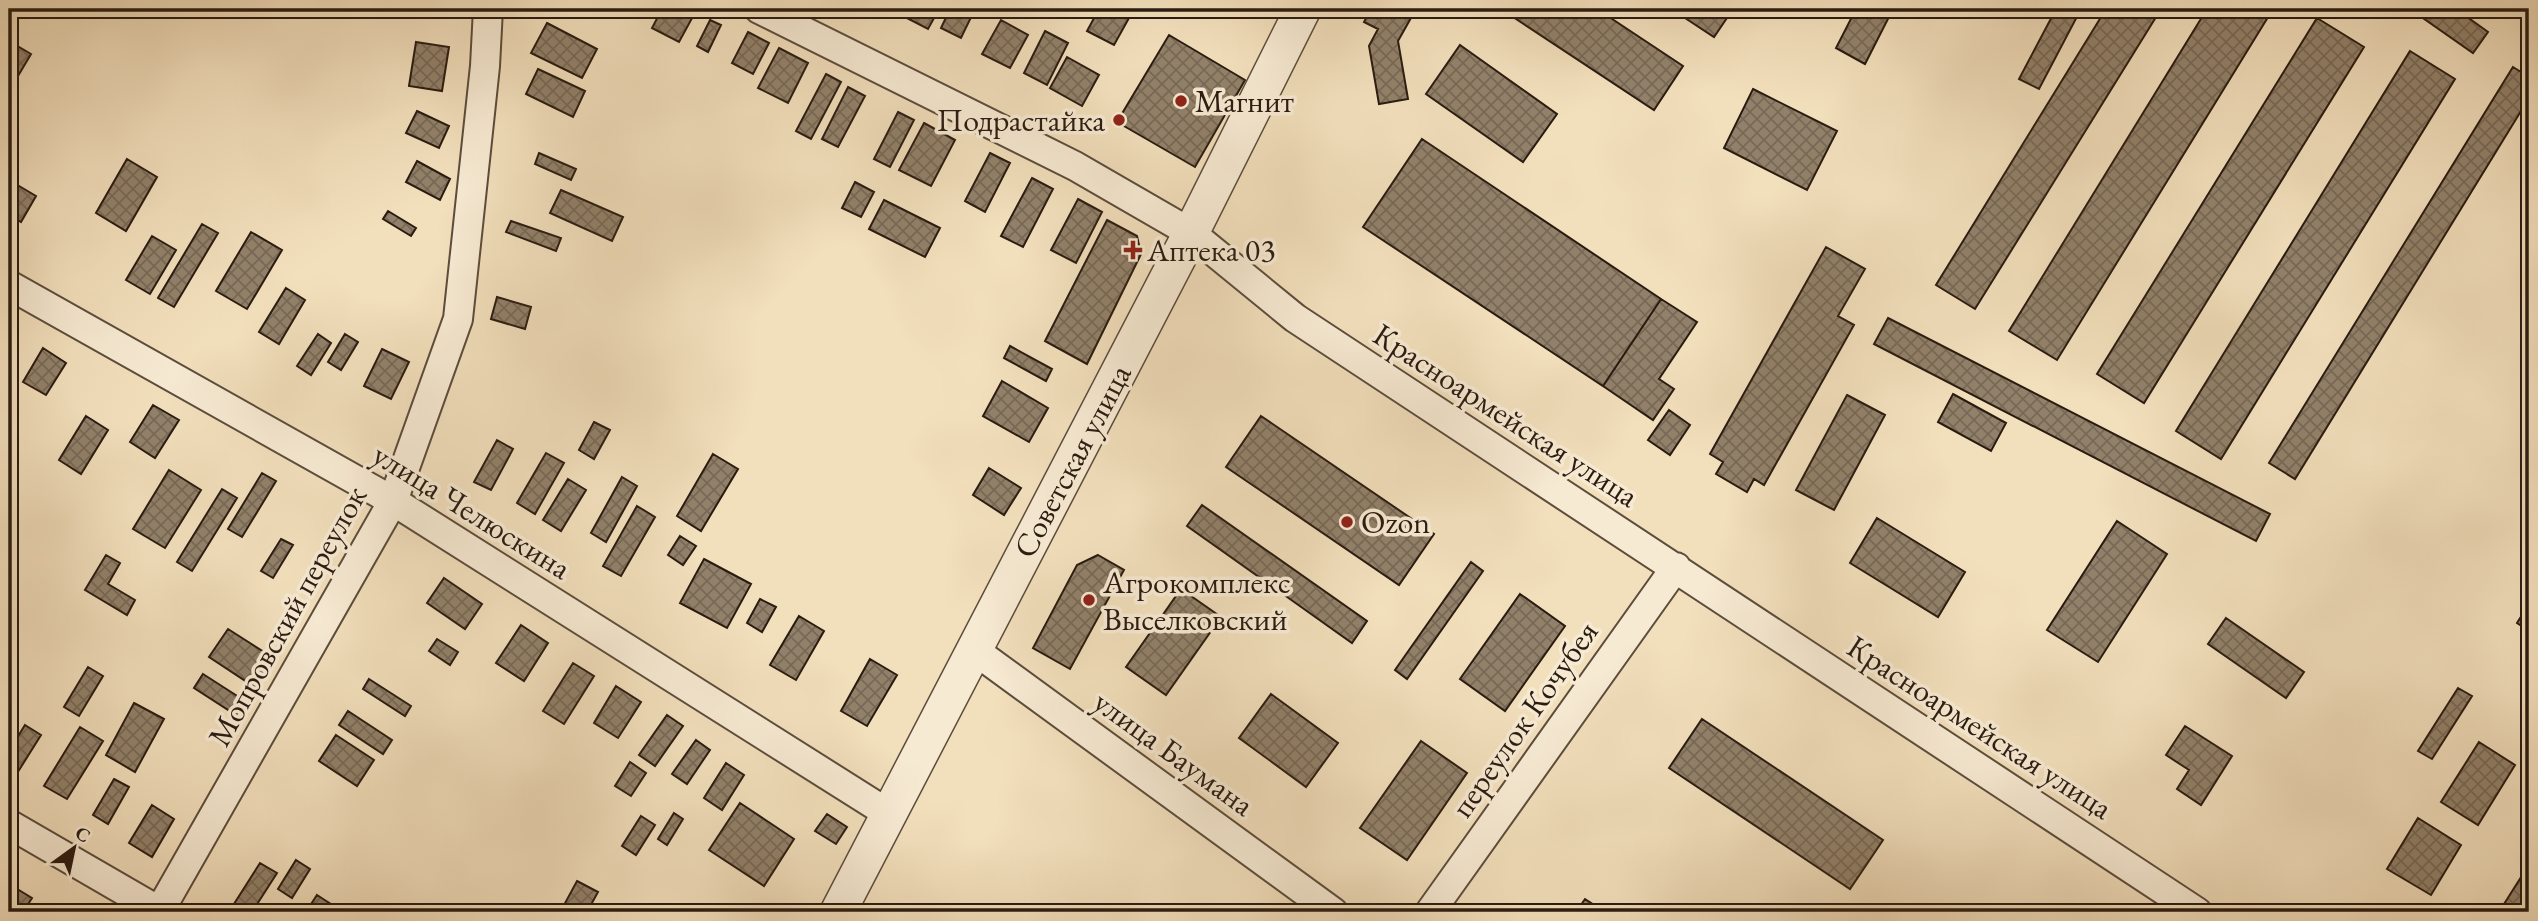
<svg xmlns="http://www.w3.org/2000/svg" width="2538" height="921" font-family="'EB Garamond',serif">
<style>
.building{fill:url(#building-cross-hatch);stroke:#2a1b11;stroke-width:2}
.lines{fill:none;stroke-linecap:round;stroke-linejoin:round}
.minor-casing{stroke:#5c4c3c;stroke-width:32}
.tertiary-casing{stroke:#5c4c3c;stroke-width:38}
.minor{stroke:#f7ead3;stroke-width:28}
.tertiary{stroke:#f7ead3;stroke-width:35}
.poi-dot{fill:#8f2418;stroke:#f7ead3;stroke-width:2.5}
.labels{text-anchor:middle;dominant-baseline:central;stroke-width:7;stroke-linejoin:round;paint-order:stroke}
.poi-label{font-size:32px;fill:#2a1b11;stroke:#f7ead3;text-anchor:start}
.street-label{font-size:32px;fill:#2a1b11;stroke:#f7ead3}
</style>
<defs>
<pattern id="building-cross-hatch" width="8" height="8" patternUnits="userSpaceOnUse" patternTransform="scale(1.75)"><rect width="8" height="8" fill="#92816a"/><path d="M0 0l8 8M0 8l8-8" fill="none" stroke="#776956"/></pattern>
</defs>
<rect width="100%" height="100%" fill="#f2dfbc"/>
<filter id="stains"><feTurbulence type="fractalNoise" baseFrequency=".00286" numOctaves="4"/><feColorMatrix values="0 0 0 0 .2 0 0 0 0 .09 0 0 0 0 .02 0 0 0 .5 -.17"/></filter>
<radialGradient id="worn" r=".72"><stop offset=".6" stop-color="#630" stop-opacity="0"/><stop offset="1" stop-color="#630" stop-opacity=".3"/></radialGradient>
<path class="building" d="M43,9H61L56,16Z
M662,9H697L679,42L652,28Z
M910,9H939L928,29L905,17Z
M950,9H975L961,38L941,28Z
M1099,9H1134L1114,45L1087,31Z
M1371,9H1416L1398,41L1408,99L1379,104L1369,46L1378,29L1364,22Z
M1501,9H1597L1683,66L1654,110Z
M1682,9H1733L1714,37L1679,14Z
M1856,9H1893L1865,64L1836,48Z
M2056,9H2081L2039,89L2019,79Z
M2106,9H2161L1975,309L1936,285Z
M2207,9H2273L2057,360L2009,331Z
M2410,9H2456L2488,32L2473,53Z
M2317,18L2364,47L2144,403L2097,374Z
M710,20L721,25L708,52L697,46Z
M1001,20L1028,35L1010,68L982,54Z
M547,23L597,49L582,78L531,53Z
M1045,31L1068,43L1047,85L1024,73Z
M748,32L769,43L753,74L732,63Z
M1169,35L1245,80L1195,167L1117,122Z
M9,41L31,54L9,91Z
M416,42L449,47L442,91L409,86Z
M1460,45L1557,114L1523,162L1426,94Z
M779,48L808,63L788,103L758,88Z
M2410,51L2455,79L2221,459L2176,431Z
M1067,57L1099,75L1082,106L1050,88Z
M2513,67L2529,77V98L2295,479L2269,463Z
M538,69L585,91L573,117L526,94Z
M826,74L841,82L811,139L796,131Z
M848,87L865,96L838,147L822,139Z
M1753,89L1837,131L1807,190L1724,148Z
M417,111L449,126L439,148L406,133Z
M898,112L914,120L890,167L874,159Z
M924,123L955,140L931,186L899,170Z
M1422,139L1661,299L1603,386L1363,227Z
M539,153L576,169L571,180L535,164Z
M990,153L1010,163L985,212L965,201Z
M127,159L157,177L126,231L96,213Z
M417,161L450,179L440,200L406,182Z
M1032,178L1053,189L1023,247L1001,236Z
M9,180L36,196L21,222L9,214Z
M855,182L874,192L861,217L842,208Z
M561,190L623,217L612,241L550,213Z
M1078,199L1102,212L1076,263L1051,250Z
M884,200L940,228L925,257L869,229Z
M388,211L416,228L411,236L383,219Z
M1107,220L1137,236L1141,254L1087,364L1045,341Z
M511,221L561,238L556,251L506,232Z
M202,224L218,233L174,307L158,298Z
M251,232L282,250L247,309L216,291Z
M152,236L176,250L150,294L126,280Z
M1826,247L1865,269L1838,316L1854,325L1764,485L1754,479L1747,492L1716,474L1723,462L1710,454Z
M286,288L305,300L279,344L259,332Z
M497,297L531,307L525,329L491,319Z
M1661,299L1697,322L1659,379L1674,389L1653,420L1603,386Z
M1888,318L2270,514L2256,541L1874,344Z
M318,334L331,343L311,375L297,366Z
M345,334L358,342L341,370L328,362Z
M1010,346L1052,369L1046,381L1004,358Z
M43,348L66,363L46,395L23,382Z
M382,349L409,362L391,399L364,386Z
M1002,381L1048,408L1029,442L983,416Z
M1953,394L2006,423L1991,451L1938,422Z
M1847,395L1885,415L1834,510L1796,490Z
M153,405L179,420L155,458L130,442Z
M1669,410L1690,425L1670,455L1648,440Z
M86,416L108,430L81,474L59,460Z
M1261,416L1434,534L1399,585L1226,467Z
M594,422L610,430L594,459L579,450Z
M497,440L513,449L491,490L474,482Z
M546,453L564,463L535,514L517,503Z
M713,454L738,469L701,531L677,516Z
M989,468L1021,488L1004,515L973,495Z
M169,470L201,490L165,548L133,529Z
M262,473L276,481L242,537L228,529Z
M622,477L637,486L606,542L591,533Z
M568,479L586,490L561,531L543,520Z
M222,489L237,498L192,571L177,562Z
M1202,505L1367,621L1352,643L1187,526Z
M637,506L655,517L621,576L603,566Z
M1877,518L1965,572L1938,617L1850,563Z
M2117,521L2167,554L2098,662L2047,630Z
M680,536L696,546L683,565L668,555Z
M281,539L293,545L273,578L261,571Z
M106,555L120,563L108,584L135,600L127,615L85,590Z
M1098,555L1124,570L1070,669L1033,648L1077,565Z
M704,559L751,584L727,628L680,603Z
M1471,562L1483,571L1407,679L1395,670Z
M444,578L482,604L465,629L427,603Z
M1181,589L1221,617L1166,695L1126,667Z
M1520,594L1565,626L1505,711L1460,679Z
M760,599L776,607L762,632L747,623Z
M2529,604V631L2517,623Z
M799,616L824,631L796,680L770,665Z
M2226,618L2304,672L2286,698L2208,644Z
M521,625L548,643L524,681L496,663Z
M228,629L275,659L256,688L209,657Z
M437,639L458,652L450,665L429,651Z
M870,659L897,675L867,726L841,711Z
M573,663L594,676L564,724L543,711Z
M88,667L103,676L79,716L64,707Z
M203,674L245,701L236,715L194,688Z
M369,679L411,706L405,716L363,689Z
M616,686L641,702L618,738L594,723Z
M2458,688L2472,696L2432,759L2418,751Z
M1271,694L1338,743L1306,787L1239,738Z
M134,703L164,719L135,772L106,755Z
M348,711L392,740L383,754L339,725Z
M667,715L683,726L655,766L639,755Z
M1702,719L1883,840L1850,889L1669,768Z
M25,725L41,735L16,775L9,771V751Z
M2185,726L2232,756L2201,805L2177,789L2189,770L2166,755Z
M80,727L103,741L67,799L44,786Z
M336,735L374,760L357,786L319,761Z
M696,740L710,750L687,784L672,774Z
M1421,741L1467,773L1407,860L1360,828Z
M2479,742L2515,765L2478,825L2441,802Z
M630,762L646,773L631,796L615,786Z
M726,763L744,775L722,810L704,798Z
M114,779L129,787L108,824L93,815Z
M740,803L794,839L764,886L709,850Z
M152,805L174,819L152,857L129,843Z
M674,813L683,819L667,845L658,839Z
M827,814L847,827L836,844L815,831Z
M641,816L655,825L636,855L622,846Z
M2418,818L2461,845L2431,895L2387,869Z
M296,860L310,869L292,898L278,889Z
M260,863L277,873L252,912H248L234,904Z
M2523,874L2529,879V912H2499Z
M577,881L598,892L587,912H576L564,905Z
M9,884L32,898L23,912H9Z
M317,895L340,910L338,912H306Z
M1585,899L1605,912H1576Z
M378,904L391,912H373Z"/>
<g class="lines">
<defs>
<path id="minor" d="M759,9L1075,166L1191,233L1295,318L2197,912
M9,285L393,501L889,814
M974,650L1333,912
M9,824L161,912
M159,912L393,501L458,319L485,66L488,9
M1430,912L1676,567"/>
<path id="tertiary" d="M838,912L1191,233L1303,9"/>
</defs>
<use href="#minor" class="minor-casing"/>
<use href="#tertiary" class="tertiary-casing"/>
<use href="#minor" class="minor"/>
<use href="#tertiary" class="tertiary"/>
</g>
<g class="poi-dot">
<circle cx="1181" cy="101" r="7"/>
<circle cx="1119" cy="120" r="7"/>
<path d="M1129.5 239.5h7v7h7v7h-7v7h-7v-7h-7v-7h7z"/>
<circle cx="1347" cy="522" r="7"/>
<circle cx="1089" cy="600" r="7"/>
</g>
<g class="labels">
<g class="poi-label">
<text x="1195" y="101">Магнит</text>
<text x="1105" y="120" text-anchor="end">Подрастайка</text>
<text x="1147" y="250">Аптека 03</text>
<text x="1361" y="522">Ozon</text>
<text x="1103" y="582">Агрокомплекс<tspan x="1103" dy="37">Выселковский</tspan></text>
</g>
<g class="street-label">
<text transform="translate(1506 415) rotate(33)">Красноармейская улица</text>
<text transform="translate(1072 461) rotate(-62)">Советская улица</text>
<text transform="translate(472 511) rotate(32)">улица Челюскина</text>
<text transform="translate(287 616) rotate(-61)">Мопровский переулок</text>
<text transform="translate(1524 719) rotate(-55)">переулок Кочубея</text>
<text transform="translate(1980 727) rotate(33)">Красноармейская улица</text>
<text transform="translate(1174 753) rotate(36)">улица Баумана</text>
</g>
</g>
<rect width="2538" height="921" fill="none" stroke="#f2dfbc" stroke-width="35"/>
<rect x="10" y="10" width="2517" height="900" fill="none" stroke="#2a1b11" stroke-width="3.5"/>
<rect x="18" y="18" width="2503" height="886" fill="none" stroke="#2a1b11" stroke-width="2"/>
<g transform="translate(74 848) rotate(33)" stroke="#f7ead3" stroke-width="5" paint-order="stroke">
<path d="M0-5L12 26L0 18L-12 26Z" fill="#2a1b11"/>
<text y="-10" font-size="19" font-weight="bold" text-anchor="middle" fill="#2a1b11">С</text>
</g>
<rect width="100%" height="100%" filter="url(#stains)"/>
<rect width="100%" height="100%" fill="url(#worn)"/>
</svg>
